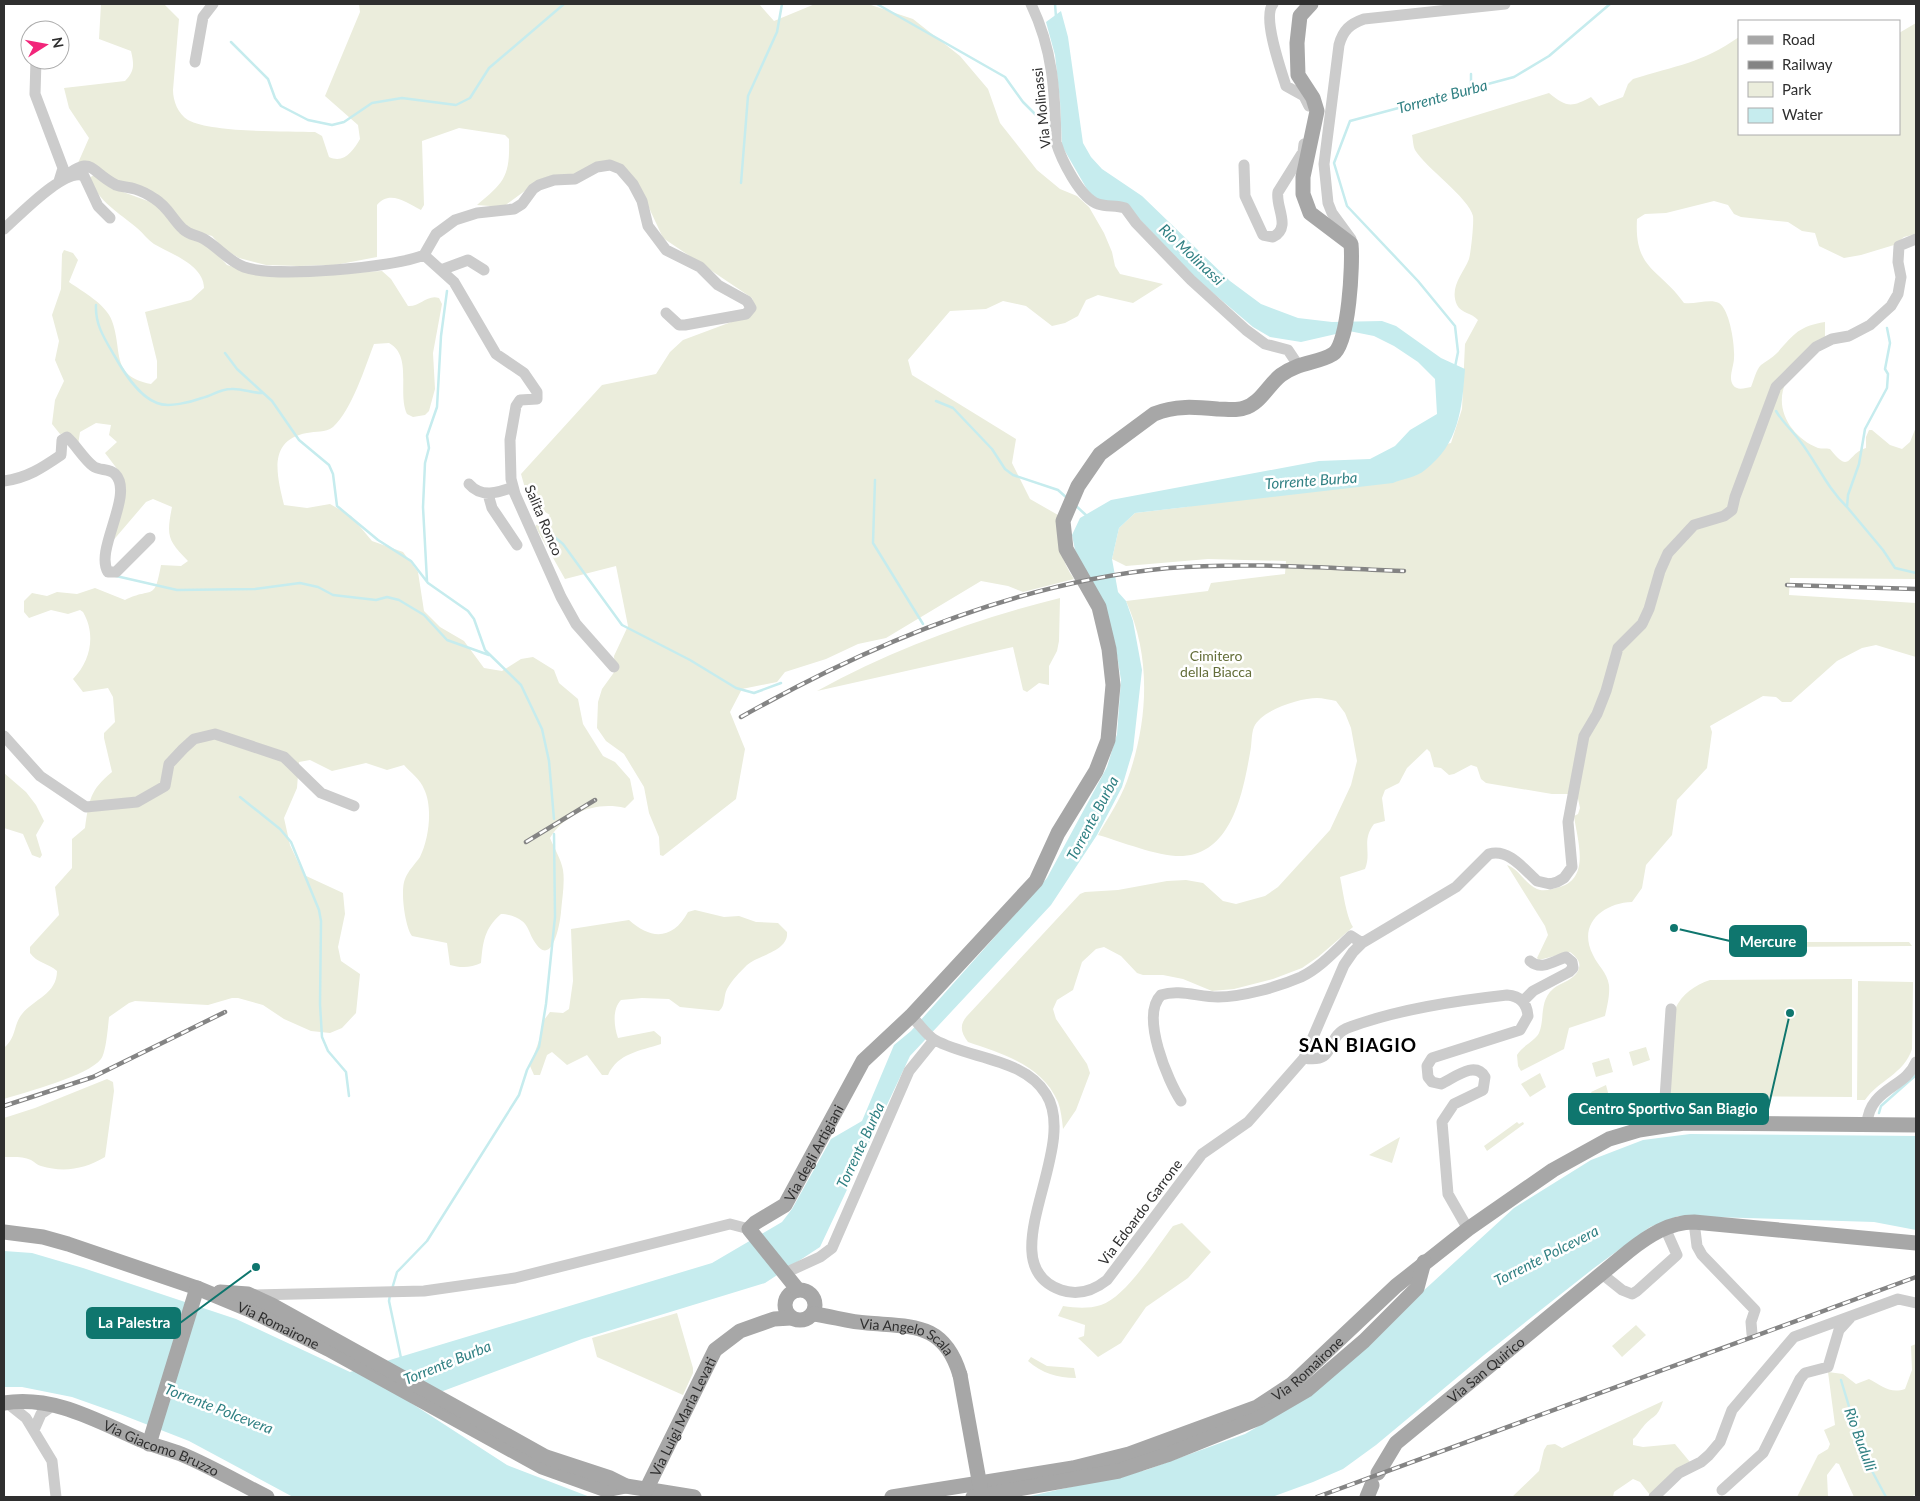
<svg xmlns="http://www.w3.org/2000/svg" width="1920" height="1501" font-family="Lato,sans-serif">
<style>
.green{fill:#ebeddc}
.water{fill:#c6ecee}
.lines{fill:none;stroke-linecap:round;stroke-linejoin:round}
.stream{stroke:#c6ecee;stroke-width:2.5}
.minor{stroke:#ccc;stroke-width:11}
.major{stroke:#a7a7a7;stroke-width:15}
.rail-casing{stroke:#848484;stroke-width:4.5}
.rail{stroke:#fff;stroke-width:2.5;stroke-dasharray:8;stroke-linecap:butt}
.major-bridge{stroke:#a7a7a7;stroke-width:15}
.labels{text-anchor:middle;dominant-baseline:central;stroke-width:5;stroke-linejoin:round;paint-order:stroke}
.street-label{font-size:14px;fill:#2f2f2f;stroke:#fff}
.park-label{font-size:14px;fill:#646e39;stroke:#fff}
.water-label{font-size:15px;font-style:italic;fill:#308083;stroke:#fff}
.district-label{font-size:19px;font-weight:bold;letter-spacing:1px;fill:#000;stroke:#fff}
.leader{fill:none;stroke:#0f766e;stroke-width:2}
.callout-dot{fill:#0f766e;stroke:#fff;stroke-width:2}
.callout{fill:#0f766e;stroke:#0f766e;stroke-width:2}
.callout-label{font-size:15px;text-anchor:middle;font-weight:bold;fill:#fff}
</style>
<rect width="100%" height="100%" fill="#fff"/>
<path class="green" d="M101,4H164L179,19L173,90C173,101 178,114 188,120C212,133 286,131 315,132L322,136L329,157C344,164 353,151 360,139L358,125L325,96L360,12L359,4H759L774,21L815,4H868L913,19L960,56L988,89L1000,123L1037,170L1060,189L1077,196L1089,207L1104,233L1112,252L1115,266L1120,274L1163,284L1133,303L1098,295L1086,300L1078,316L1065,323L1052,326L1026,306L1003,301L986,309L950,311L908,360L912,375L1016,439L1012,463L1030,499L1058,515C1057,538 1060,559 1074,579L1023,592L1008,586L981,581L886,638L858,644L826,659L785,672L777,682L742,689L730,712L745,749L736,799L663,856L660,855L659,837L649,813L644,787L624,754L606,741L597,728L598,702L602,689L615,671L614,656L628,626L616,566L565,579L535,526L550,515L529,502L521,474L602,385L656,374L670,352L683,340L750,315L755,307L752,298L663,238L638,184L626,169L583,172L537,182L503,207L477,205C505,182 510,176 509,139L505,135L459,128L422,141L424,205L421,210C408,203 389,189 377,205V257L335,265L298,266L266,265L239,258L224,249L212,236L195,231L119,181L78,163L89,138L69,108L64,88L125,81C135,71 134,64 131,51L99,39Z
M1916,23V234L1904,237L1894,245L1861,255L1844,258L1819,246L1815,233L1802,231L1788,222L1741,217L1734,214L1728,205L1714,201L1666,213L1645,214L1637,219C1634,270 1659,268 1684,303C1694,305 1710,298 1719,303C1730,310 1735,346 1734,358C1734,366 1728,378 1733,385C1737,391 1745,388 1751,387C1754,380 1756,370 1761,365C1766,361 1772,358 1777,353C1794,334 1799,326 1825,322V338C1814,350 1793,368 1786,382C1773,409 1792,438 1818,448C1822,449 1826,448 1830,449C1851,476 1847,453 1866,448V437L1869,430H1872L1890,445L1902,449L1910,442L1916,427V579L1790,578L1789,595L1916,603V657L1876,645L1862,648L1837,661L1791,702H1782L1776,697L1763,696L1710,726L1712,732L1707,768L1677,800L1672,835L1646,865L1642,888L1632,902C1603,903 1577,924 1593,955C1598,966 1607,972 1609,985C1610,995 1607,1007 1605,1016L1569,1028L1564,1049L1521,1071L1518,1066L1517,1055C1522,1046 1535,1041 1539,1033C1545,1019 1539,1001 1553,989C1561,982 1576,980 1579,968C1581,961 1575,956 1570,952L1539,960L1537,958L1548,935L1545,926L1507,865C1519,869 1525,884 1537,889C1544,892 1552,889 1560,887C1591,878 1577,839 1574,816L1578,814L1580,808L1577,794H1552L1486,783L1481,779L1477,767L1471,765L1454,774L1449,775L1441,768L1434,767L1430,752L1427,749L1407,768L1399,783L1385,790L1382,798L1385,821L1374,824C1361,841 1372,852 1365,869L1340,877C1343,891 1346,916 1353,927L1318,957L1302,968L1273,979L1234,989L1212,991L1183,979L1163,975H1143L1137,973L1121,956L1104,947L1096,949L1082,962L1073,990L1057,1000L1053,1009L1056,1019L1087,1064L1090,1073L1076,1110L1063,1129C1062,1120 1061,1110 1058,1102C1042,1065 1003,1054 968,1042C961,1033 959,1025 967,1016L1080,894L1085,892L1118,890L1167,881L1186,880L1203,883L1223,901L1236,904L1265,896L1278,887L1330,830L1351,785L1357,761L1351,728L1345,713L1336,701C1330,700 1323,698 1317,698C1300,698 1261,710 1254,727C1251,734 1252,745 1250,753C1243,792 1232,853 1183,856C1158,857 1123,842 1098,835C1108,818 1120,800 1127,781C1148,723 1152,658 1126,601L1208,591L1211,583L1285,574L1286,561L1208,559L1126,566L1112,559L1119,528L1135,513L1186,507L1451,443L1462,409L1465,344L1478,320C1472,313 1461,313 1457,305C1449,287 1463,274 1469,259C1471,252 1474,223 1473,216C1469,198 1426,168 1415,150C1413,146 1413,139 1412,135L1549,93C1566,107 1571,108 1591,97L1599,106L1623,97L1628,84L1633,79C1675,66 1702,63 1739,37V134H1899V33Z
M94,175L115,189L156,204L214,251L227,265L247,271L333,274L382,271L391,279L408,306C420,307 427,294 439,298L442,304L433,353L435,389L429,411L425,415L413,417L407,414C397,393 413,356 389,343L374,344C365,367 352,410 333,427C325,433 316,431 307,433C267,440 277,476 284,505L307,508L330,504L351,516L372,541L403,552L418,572L424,611L440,627L464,641L484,668L502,671L521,659L533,657L554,670L559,683L578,699L583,724L603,756L615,762L630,779L634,799L625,808C596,801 565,813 550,838C554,848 561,859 563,870C565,883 562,899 561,912C560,924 552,970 534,941C530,935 528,925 522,921C517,917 508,914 501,914C484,929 483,942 481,963C471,968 460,968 450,965L447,943L412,936C405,927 400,890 405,879C408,871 415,864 420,857C429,839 433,807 424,789C421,780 410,772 404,765L387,770L366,763L332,771L310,760L299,762L297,788L284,818L290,845L304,875L343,893L345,914L338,947L341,961L360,974L356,1013L342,1028L330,1033L311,1031L284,1019L263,1005L238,998H232L208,1005L135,1001L129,1003L109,1017C108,1027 106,1053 101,1059C88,1076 26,1092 4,1099V1048C17,1037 13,1025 22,1014C34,999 57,994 57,971C48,963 37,963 30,953V947L59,915L55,887L72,868V839L85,828C89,800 90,790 112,772L104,738V733L115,722L113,697L108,688L83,692L73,679C91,661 96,634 83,612L80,610L68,614L51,610L29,618L24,612V601L32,593L47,596L57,592L77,594L95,588L125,600C153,586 154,603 161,565L181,566L188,561C168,540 166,537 172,507L153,499L146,502L111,543L121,474L105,453L117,442L109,435L111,425L96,423L80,432L78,445L66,433L60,434L52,424L55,400L64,381L55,360L59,341L52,315L61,289L62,254L64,250L73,253L78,260L69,282C83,292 106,304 112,321C123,351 110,376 151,384L157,378V361L145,312L191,300L204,288C204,265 171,254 154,244C148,240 143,233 137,228C118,212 99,202 89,178Z
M1060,598L1059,641L1057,651L1049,666V685L1039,683L1027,692L1023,690L1013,647L817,691C893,649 976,619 1060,598Z
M4,773L26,792L36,805L44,821L36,835L42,855L40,858L32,855L23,834L4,828Z
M695,910L724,917L739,916L756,922L778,923L787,932C789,951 759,955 747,965C740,972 732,980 727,989C723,997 726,1005 719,1011L680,1007L669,999L642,998L621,1000C612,1009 614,1027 618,1038L654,1031L661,1037V1044C640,1051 618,1053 608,1075H602L587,1055L567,1065L552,1052L547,1055L540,1075H534L530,1066L541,1035L544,1020L550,1012L563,1013L569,1009L573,981L571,929L629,920C651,940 673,940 688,912Z
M1781,934L1805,942H1909L1912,946L1778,947V938Z
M1852,979V1097L1669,1096C1670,1077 1670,1023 1675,1009C1682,994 1695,985 1710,980Z
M1858,981L1913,982L1912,1049C1904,1074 1879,1080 1865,1100H1857Z
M1646,1047L1650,1060L1633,1066L1629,1052Z
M1609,1058L1613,1072L1596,1077L1592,1063Z
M1540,1073L1546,1087L1530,1097L1521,1084Z
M107,1079L113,1082L114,1091L105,1157C85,1169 64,1173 41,1166C37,1165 35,1162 31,1160C23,1156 12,1157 4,1157V1118L35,1108Z
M1606,1085L1611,1104L1599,1108L1591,1092Z
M1517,1122L1519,1124L1523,1122L1524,1124L1487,1151L1484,1146Z
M1400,1137L1392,1163L1369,1155Z
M1182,1223L1211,1252L1188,1278L1146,1307L1121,1343L1098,1357L1078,1338L1084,1336L1085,1325L1058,1316L1063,1306C1076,1308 1088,1309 1101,1305C1126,1297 1156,1248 1173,1226Z
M677,1313L693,1368V1373L683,1395L597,1357L592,1338Z
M1636,1325L1646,1335L1622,1357L1612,1346Z
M1916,1344V1494L1911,1497H1854L1839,1464L1836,1463L1827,1475L1828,1497H1797L1818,1455L1828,1449L1830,1444L1824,1430L1835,1425L1828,1372L1843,1374L1856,1384L1869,1379C1882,1386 1890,1394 1905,1389L1912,1370L1911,1346Z
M1031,1357L1047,1366L1074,1368L1076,1378C1057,1378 1042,1373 1028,1361Z
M1663,1401C1657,1420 1653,1414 1643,1427C1639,1431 1638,1435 1633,1439V1445L1643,1447L1675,1444L1690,1462L1650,1495L1640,1482L1633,1479L1614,1492L1613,1497H1512L1539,1471L1544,1450L1547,1445L1555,1444L1562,1448Z"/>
<path class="water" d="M1061,11L1068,37L1083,143L1091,157L1102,169L1142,196L1230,281L1261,304L1298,318L1332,322L1382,321L1396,326L1441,358L1465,369C1462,409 1459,444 1425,470C1417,477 1402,479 1393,483L1135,513L1119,528L1112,559L1118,592L1126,601L1133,621L1142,670L1133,750L1122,787L1097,835L1051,905L910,1056L820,1247L765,1283L582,1339L411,1403L507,1465L590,1497H293L189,1441L120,1414L72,1397L22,1387H4V1251L32,1253L83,1268L236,1319L350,1372L712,1263L782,1222L792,1209L831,1139L862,1121L894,1045L911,1031L1047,878L1107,767L1117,734L1121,680L1115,643L1075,550L1072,535L1080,518L1111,500L1319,461L1370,459L1395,446L1410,430L1437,414L1435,379L1418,362L1394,346L1374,336L1349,331L1301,342L1270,337L1253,327L1193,276L1127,206L1097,200L1088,191L1062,146L1060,101L1055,55L1046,22Z
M1690,1134L1916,1136V1230L1874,1222L1678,1216L1650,1227L1594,1268L1484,1355L1376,1445L1343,1469L1313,1482L1272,1497H1026L1146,1470L1245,1434L1305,1399L1514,1208L1591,1160L1643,1140Z"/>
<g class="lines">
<path class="stream" d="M877,4L1005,77L1023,102L1041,120L1052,126
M1055,4L1056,17
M231,42L268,79L275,98L281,106L308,120L332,125L344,122L372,103L402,98L456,105L470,98L489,68L564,4
M1471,74V89
M741,183L748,96L777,32L782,4
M96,305C95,324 104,338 114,355C123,371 138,396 157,403C168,408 191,402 202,398C213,395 220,389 231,389C241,388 252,393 262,393
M1887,328L1890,343L1885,369L1888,374L1887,388L1865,429L1859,464L1848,495L1847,507L1883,550L1895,568L1916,573
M225,353L237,369L272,401L299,440L329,465L333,474L337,506L378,540L411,561L428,583L468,611L474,619L485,650L521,685L542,729L549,761L554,819
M1455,367L1458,352L1455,326L1418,281L1347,206L1334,163L1350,121L1514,77L1549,56L1610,4
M936,401L953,408L992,449L1005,469L1013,475L1058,490L1067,498
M1776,411C1783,423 1792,430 1800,441C1817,463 1827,488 1847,507
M875,480L873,543L923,624
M1075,505L1087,516
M540,525L563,544L622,625L690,660L736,688L754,693L781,683
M116,576L177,590L255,589L300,583L318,587L333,595L376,600L387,597L399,600L424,615L447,640L489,655
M427,581L423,507L425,463L429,448L427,436L437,407L441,336L447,291
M240,797L280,829L291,842L319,910L321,921L320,1004L322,1037L328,1051L346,1072L349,1096
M1879,1113L1881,1106L1916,1075
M392,1289L397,1272L427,1241L519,1095L527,1070L539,1047L546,1004L555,917L554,834
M390,1295L389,1301L401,1358
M1841,1380L1864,1456L1886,1497"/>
<path class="minor" d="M1031,4C1053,50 1055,91 1056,142C1061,159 1080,198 1098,204C1107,207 1116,205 1125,208L1136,223L1191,280L1246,330L1265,344L1288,350L1298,365
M1273,4C1262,17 1281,70 1286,86L1304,96L1309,106
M36,60L35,94L63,168L59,181
M195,62L203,17L213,4
M1244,165L1245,196L1263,235L1273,237C1292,227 1275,207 1278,192L1303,152L1304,144
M59,181C94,153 87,170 116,185C122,187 129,187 135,189C142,191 149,195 155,199C168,207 173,220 183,229C189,235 197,235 204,239C218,247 228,261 244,267C274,278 394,268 424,255L454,282L496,354L524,373L537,392V399L520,400L516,406L510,440L511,479L515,494L561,597L576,624L614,667
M4,229C19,216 65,167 84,176L98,206L110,218
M1351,239L1332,213L1328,203L1324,164L1339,45C1343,30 1350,24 1364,19L1505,4
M424,255L436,234L455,220L477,213L514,209L522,204L533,189L539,185L554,180L575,179L597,167L610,165L620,169L633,184L642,201L648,226L666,250L700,267L718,285L747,301L751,308L746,314L685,325H679L666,313
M441,270L468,260L484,270
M4,481C27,478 42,468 61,455L62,440L67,437C76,445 83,458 93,466C99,471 109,468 115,474C135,494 94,550 108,572H116L150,538
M469,484C481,498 498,493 513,487
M488,494L492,508L517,545
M4,736L40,776L86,807L137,802L165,786L169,764L183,749L194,739L215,734L284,757L321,793L354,806
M1523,1001L1533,991L1569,972L1573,968L1572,962L1566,957C1554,961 1541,971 1530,961
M911,1016C919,1023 926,1035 935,1040C969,1059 1024,1058 1046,1094C1081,1149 987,1264 1061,1290C1078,1296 1093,1291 1107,1280L1202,1154L1248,1122L1304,1058L1344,965L1353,952L1362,943L1456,887L1489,854C1508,848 1524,869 1537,881L1550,884L1557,882L1564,878L1572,867L1568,822L1584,736L1597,714L1606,691L1618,648L1642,624L1649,609L1660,571L1668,553L1694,525L1724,516L1732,510L1735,497L1776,387L1816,347L1832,339L1849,336L1870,325L1891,306L1898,294L1901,277L1898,262L1899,246L1916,239
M1304,1058C1339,1064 1323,1036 1350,1027C1400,1009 1454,1001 1507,995C1520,996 1527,1003 1528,1016L1520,1030L1432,1058L1427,1066L1428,1077L1432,1082L1441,1084C1454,1078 1475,1060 1485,1077L1483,1090L1454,1104L1442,1122L1448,1194L1468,1229
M1181,1101C1168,1081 1140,1016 1161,995C1179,989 1199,997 1218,997C1242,997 1278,987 1301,977C1320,968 1336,950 1351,936L1362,943
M1668,1124L1665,1098L1671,1009
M1867,1124C1869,1088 1906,1088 1916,1062
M1694,1222L1697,1246L1702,1255L1755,1310L1751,1322L1752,1334
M785,1273L820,1257L832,1248L909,1071L934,1040
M1602,1274L1622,1290L1632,1294L1637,1291L1677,1255L1665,1228
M254,1295L424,1291L515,1278L730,1224L749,1229
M6,1402L26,1418L52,1461L56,1497
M34,1430L41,1414L55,1404
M1722,1490L1763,1453L1800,1379L1805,1373L1828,1367L1839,1330L1850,1318
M1654,1497L1679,1473L1701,1462L1709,1455L1720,1442L1732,1410L1794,1337L1898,1299L1916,1303"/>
<g class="major">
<path id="s1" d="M4,1232L43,1237L68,1244L197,1288L250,1310L328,1349L542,1467L606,1490L626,1486"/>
<circle cx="800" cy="1305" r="15"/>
<path id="s2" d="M798,1290L749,1229L755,1223L785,1205L863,1061L911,1016L1036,881L1058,833L1096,771L1108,740L1113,685L1109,649L1099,607L1066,549L1063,521L1078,486L1100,454L1154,414C1175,405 1196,407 1218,409C1226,409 1236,411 1244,408C1260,404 1268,385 1281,375C1300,361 1317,364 1333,354C1349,345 1353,262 1351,244L1310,213L1303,194V177L1317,111L1313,98L1298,75L1297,43L1300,16L1311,4"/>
<path d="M220,1292L248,1294L272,1305L546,1457L610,1478L626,1486L694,1497"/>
<path id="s3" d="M813,1314C831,1316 849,1322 867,1323C912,1327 944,1322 960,1375"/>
<path id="s4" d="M4,1403C54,1395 97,1421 141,1440C154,1446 168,1449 181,1454C210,1466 239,1483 267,1497"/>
<path d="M149,1444L197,1288"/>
<path id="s5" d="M1378,1473L1396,1443L1629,1251C1648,1236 1669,1222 1694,1222L1916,1243"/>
<path id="s6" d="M646,1490L715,1350L740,1331L774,1319L791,1318"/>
<path id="s7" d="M892,1497L1073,1468L1129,1454L1257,1407L1292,1384L1396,1286L1468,1229L1553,1170L1609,1139L1639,1130L1684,1123L1916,1125"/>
<path d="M973,1497L1119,1471L1167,1455L1259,1418L1307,1390L1364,1341L1417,1288L1424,1262"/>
<path d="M1367,1497L1372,1485"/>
</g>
<defs>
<path id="rail" d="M1787,585L1916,589
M741,717C872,643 1018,582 1169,568C1247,562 1326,568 1404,571
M526,842L595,800
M4,1106L93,1077L225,1012
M1317,1497L1916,1277"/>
</defs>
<use href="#rail" class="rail-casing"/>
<use href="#rail" class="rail"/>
<path class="major-bridge" d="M960,1375L982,1497"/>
</g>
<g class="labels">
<g class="street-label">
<text transform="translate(1041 108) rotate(-96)">Via Molinassi</text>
<text transform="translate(544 520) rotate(67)">Salita Ronco</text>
<text stroke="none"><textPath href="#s2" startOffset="181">Via degli Artigiani</textPath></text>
<text transform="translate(1140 1212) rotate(-53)">Via Edoardo Garrone</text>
<text stroke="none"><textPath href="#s1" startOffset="291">Via Romairone</textPath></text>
<text stroke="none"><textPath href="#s3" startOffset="98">Via Angelo Scala</textPath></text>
<text stroke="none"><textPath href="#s7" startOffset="441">Via Romairone</textPath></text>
<text stroke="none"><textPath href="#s5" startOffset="151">Via San Quirico</textPath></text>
<text stroke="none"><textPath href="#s6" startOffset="82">Via Luigi Maria Levati</textPath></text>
<text stroke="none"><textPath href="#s4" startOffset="166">Via Giacomo Bruzzo</textPath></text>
</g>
<g class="park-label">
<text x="1216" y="655">Cimitero<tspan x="1216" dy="16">della Biacca</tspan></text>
</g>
<g class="water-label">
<text transform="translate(1442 96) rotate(-15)">Torrente Burba</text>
<text transform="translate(1192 254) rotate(43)">Rio Molinassi</text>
<text transform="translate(1311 480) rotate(-4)">Torrente Burba</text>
<text transform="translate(1092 818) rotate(-62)">Torrente Burba</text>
<text transform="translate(860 1145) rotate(-65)">Torrente Burba</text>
<text transform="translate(1546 1255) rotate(-27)">Torrente Polcevera</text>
<text transform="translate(447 1362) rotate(-22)">Torrente Burba</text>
<text transform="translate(219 1408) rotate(21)">Torrente Polcevera</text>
<text transform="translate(1861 1439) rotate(70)">Rio Budulli</text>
</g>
<g class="district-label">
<text x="1358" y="1044">SAN BIAGIO</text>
</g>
</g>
<path class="leader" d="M1674 928L1730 941M1790 1013L1768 1109M256 1267L180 1323"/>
<g class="callout-dot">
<circle cx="1674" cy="928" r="5"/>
<circle cx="1790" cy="1013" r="5"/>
<circle cx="256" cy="1267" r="5"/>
</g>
<g class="callout">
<rect x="1730" y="926" width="76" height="30" rx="5"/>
<rect x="1569" y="1094" width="199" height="30" rx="5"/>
<rect x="87" y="1308" width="93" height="30" rx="5"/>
</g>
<g class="callout-label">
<text x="1768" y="947">Mercure</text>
<text x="1668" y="1114">Centro Sportivo San Biagio</text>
<text x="134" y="1328">La Palestra</text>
</g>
<rect width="1920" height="1501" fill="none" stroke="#2f2f2f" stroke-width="10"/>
<rect x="1738" y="20" width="162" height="115" fill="#ffffff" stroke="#acacac"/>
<rect x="1748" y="36" width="25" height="8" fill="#a7a7a7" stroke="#acacac"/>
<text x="1782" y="45" font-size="15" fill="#2f2f2f">Road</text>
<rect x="1748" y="61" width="25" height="8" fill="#848484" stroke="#acacac"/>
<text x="1782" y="70" font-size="15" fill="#2f2f2f">Railway</text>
<rect x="1748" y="82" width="25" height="15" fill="#ebeddc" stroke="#acacac"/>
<text x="1782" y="95" font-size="15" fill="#2f2f2f">Park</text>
<rect x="1748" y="108" width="25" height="15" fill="#c6ecee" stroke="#acacac"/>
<text x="1782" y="120" font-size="15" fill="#2f2f2f">Water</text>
<g transform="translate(45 45) rotate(79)"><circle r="24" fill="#ffffff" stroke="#acacac"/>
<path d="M0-4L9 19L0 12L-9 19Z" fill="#f2257a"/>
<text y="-8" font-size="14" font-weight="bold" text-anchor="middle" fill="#2f2f2f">N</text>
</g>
</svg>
